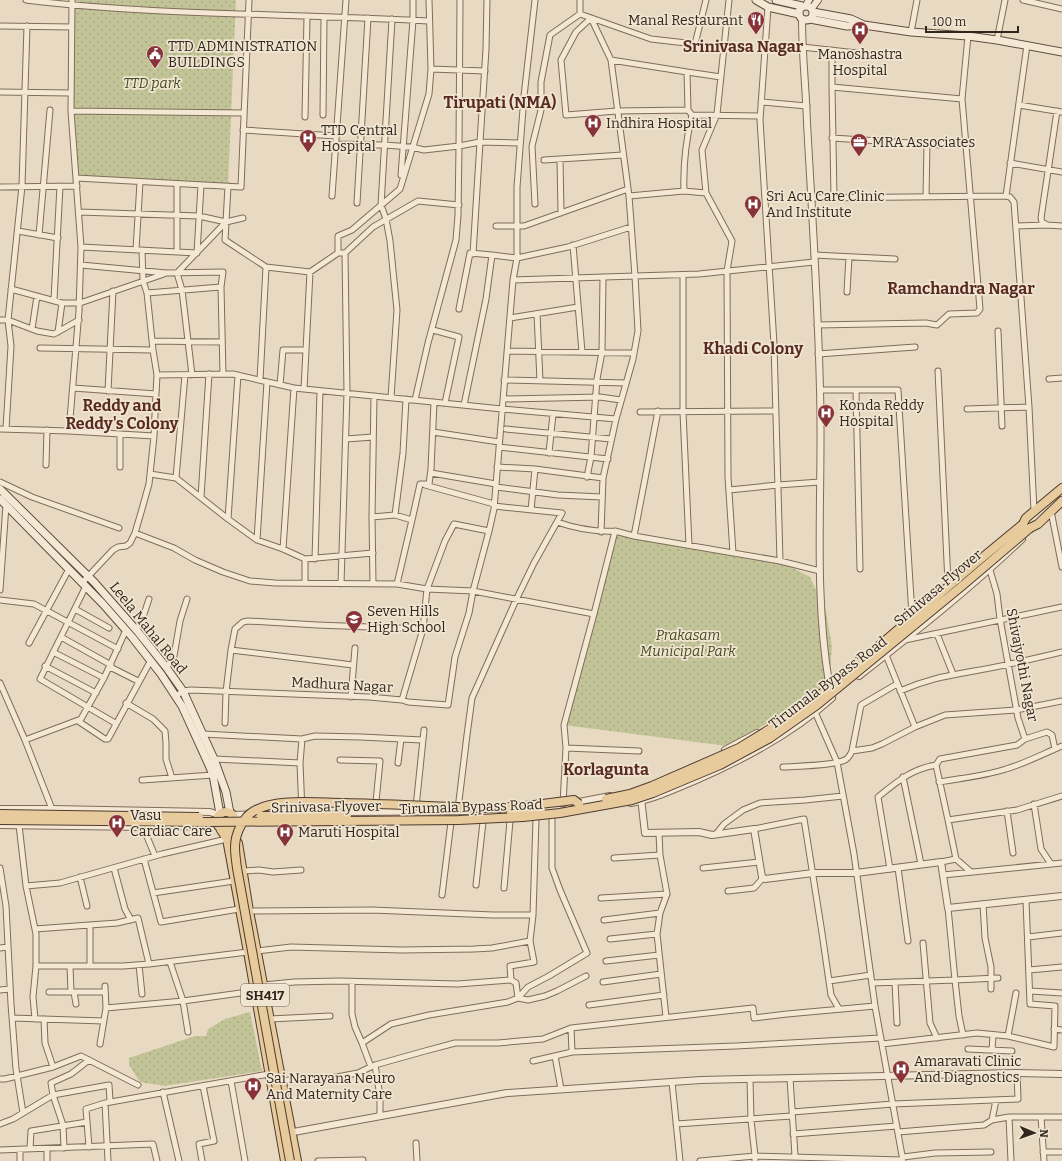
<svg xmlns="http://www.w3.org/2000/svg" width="1062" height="1161" font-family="Bitter,serif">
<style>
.park{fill:url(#park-dots)}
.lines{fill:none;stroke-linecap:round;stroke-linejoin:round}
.minor-casing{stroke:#7f6c5b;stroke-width:7}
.tertiary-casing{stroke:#7f6c5b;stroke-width:8}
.secondary-casing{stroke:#614d3f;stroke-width:9}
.primary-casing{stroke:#4d3b2f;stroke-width:10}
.minor{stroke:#f4e8d4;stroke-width:5}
.tertiary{stroke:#f4e8d4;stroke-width:6}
.secondary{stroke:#f4e8d4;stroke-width:7}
.primary{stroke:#e7cb9d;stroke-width:8}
.primary-bridge-casing{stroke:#4d3b2f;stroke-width:10;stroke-linecap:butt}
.primary-bridge{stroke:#e7cb9d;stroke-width:8}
.labels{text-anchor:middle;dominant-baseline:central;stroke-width:3.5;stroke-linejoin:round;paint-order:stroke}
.shield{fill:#f0e5d0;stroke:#6a5f53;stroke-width:1}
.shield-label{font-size:13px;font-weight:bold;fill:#31261e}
.poi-label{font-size:14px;fill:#31261e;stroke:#f0e5d0;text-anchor:start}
.park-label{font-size:14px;font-style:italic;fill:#444b27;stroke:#f0e5d0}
.street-label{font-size:14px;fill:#31261e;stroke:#f0e5d0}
.quarter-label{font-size:16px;font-weight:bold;fill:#582a22;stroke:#f0e5d0}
</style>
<defs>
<pattern id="park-dots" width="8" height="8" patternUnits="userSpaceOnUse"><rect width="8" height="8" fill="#c2c497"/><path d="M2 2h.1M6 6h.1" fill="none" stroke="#a7a882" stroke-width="1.8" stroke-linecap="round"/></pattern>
</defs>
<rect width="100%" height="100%" fill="#e8dac2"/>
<path class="park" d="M75,0H236L228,186L76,178L71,111Z
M615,531L780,561L810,577L826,611L832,647L829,683L773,720L727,746L564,725Z
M250,1012L262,1071L164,1086L140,1082L129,1065V1058L195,1036H206L208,1029L225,1019Z"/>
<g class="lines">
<defs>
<path id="minor" d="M26,0C159,16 294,13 428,21
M429,0L431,69L429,94L400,189L352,230L338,236V253H345L373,227L418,201L459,205
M460,0L459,146L480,142L473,254
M487,0L486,49L480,142L520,143
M535,0L524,96L517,187V258L568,247L631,227
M580,0V14L651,39L695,44L706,0
M729,0L717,114L702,150L706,193L732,241L727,271L728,477L733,553
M1023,0L1062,9
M768,7L760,120L774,344L780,561
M0,26L72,27
M911,32L917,0
M997,40L1005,0
M802,47L857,53
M611,60L687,72L688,110
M431,69L485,71
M687,72L721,77
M832,87V50
M0,92L70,93
M761,102L807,106
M1019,105L1062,112
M71,111L244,113
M1057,111L1041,218L1042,222L1047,225L1062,226
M323,115L324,17
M692,115L760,116
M305,117L307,16
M243,130L336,136
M832,138L942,145
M336,144L384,145L412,147L424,150L459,146L458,215L456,240L428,343L415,400
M560,159L561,213
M544,160L623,155
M1010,163L1062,172
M401,175L413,20V0
M76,178L241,187L249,0
M177,184V252
M228,186L225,240L266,267
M0,187L77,186
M684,191L706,193
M332,196L346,0
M1006,196L1027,45
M926,197L927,144
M811,198L1006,196L1010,197L1014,202L1029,407L1034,511
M834,198L832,87L962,99
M357,203L368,18
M535,204L532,146L541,110V82L550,35L580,14
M79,212L199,216L226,222L243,218
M496,226H524L628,189
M1016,226L1047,225
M18,231L58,238
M39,235L50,110
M573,245L582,352
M81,247L197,253L201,185
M136,250L140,182
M142,250L143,281L147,293
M814,255L895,259
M81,265L167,273L223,272L221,287
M683,275V412L689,545
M11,289L62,303
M847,292L849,257
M54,300L60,186
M459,309L470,253L492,255
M537,314L540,381
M510,318L578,307
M0,320H8L37,331L54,334L79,320
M817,325L926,323L937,325L949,314L977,313L980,309L962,99L968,36
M32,329L37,296
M433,330L459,337L445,403
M998,331L1002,426
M58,332L62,303H80L164,274
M152,341L222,342
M40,348L153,350L157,375
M153,350L147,293L221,287L223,374
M507,351L634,353
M818,354L915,347
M938,371L948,583
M192,375L182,290L177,273L226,222
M1049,379L1062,378
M260,380L266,267L310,272L338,253
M504,380L626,383
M280,385L283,350H306
M73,388L156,394L157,375L233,374L294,388L502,409L616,419L633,359L638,331L635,276L699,274L814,262
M304,389L310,272
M820,390H856L860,569
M856,390H898L912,615
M108,391L113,291
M391,397L397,310L390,241L386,219L381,205L392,19
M503,399L600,397L621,400
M464,405L486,299L492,255L517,258L513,280
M967,409L1029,407
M640,412L776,411
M0,429L69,431L79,311L81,247L71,111L72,0
M6,429L11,346L8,320L22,186L27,26
M506,429L611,439
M69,431L154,436
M433,432L499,442
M346,439L373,437
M499,447L608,459
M549,453L553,414
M46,465L47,430
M120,467V434
M497,467L535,469L603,478
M431,473L496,484
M150,474L176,478L228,519L238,375
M587,477L591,457L597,379L602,352L603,277
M176,478L185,375
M0,482L32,497L119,528
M425,485L494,504
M496,487L558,495L602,497
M729,490L778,485L820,482
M201,497L209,374
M531,510L535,469
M1051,511L1062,567
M395,515L403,453L406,399
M372,517L395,515L412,520L397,584
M228,519L257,540L283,549L305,559L373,553
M412,520L420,484H429L431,469L434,402
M557,522C577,529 594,532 615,531
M601,532L603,478L616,419
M135,533L174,548L195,560L223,572L250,581L275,583L397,584L427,589L473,591L594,614
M634,536L658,411
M257,540L267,382
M283,549L294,388
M305,559V583
M315,559L320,391
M990,570L997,594L1000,619L1018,718L1025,739L1047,732L1052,735L1055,749L1062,746
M82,583L113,550L118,547L126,546L130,543L135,533L142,509L149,484L154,436L156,394
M341,584L347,393L345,253
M373,584L372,517L374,396
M86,586L40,679L115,723
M0,590L6,505
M0,600L34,604L118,649
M75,609L109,628
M136,630L142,620L149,599
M937,634L953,674
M61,637L111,665
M905,640L1062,607
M29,643L69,569
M231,650L353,665
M53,652L104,678
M886,655L915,727L945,715L1016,710L1062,701
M45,666L96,693
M110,667L138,681
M166,667L171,662L174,656L180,621L187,599
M0,683L25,740L52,809
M900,691C927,679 946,676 974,671C1004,666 1033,659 1062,652
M176,696L183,691L191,690L369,697L402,700L423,629L427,589L445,541L454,524L489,531
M351,697L355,648
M402,700L408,702L448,705L455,657L469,613L473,591L489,531L494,509L513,280L635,276L629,196L611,60L591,18L576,32L561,60L566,115L617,111L688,110L692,115C686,140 683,165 684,191L629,196
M126,703L153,719L165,731L166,743V759L172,778
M815,712L837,762L854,854L875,1006L903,1161
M78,721L105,739H108L151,660
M225,723L226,692L231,650L235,629L243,622L248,621L317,625L423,629
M203,734L302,739L315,736L361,737L422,740
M25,740L81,719L104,678L126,630
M566,748L639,751
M852,751L872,748L882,744L915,727
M214,759L300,763
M340,760L380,761L375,812
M398,763L401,739
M783,767C797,766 833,766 845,760C849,758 850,755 852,751L861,705L897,684
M903,777L921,864
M142,780L213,775
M939,782C962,778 985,776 1006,769C1023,764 1039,756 1055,749
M563,804L566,748L564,725L594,614L615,531L634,536L780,561L820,571
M1034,804L1041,849L1051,864
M416,807L424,730
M458,809L467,735L472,698L516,600L534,563L562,513L494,506
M1007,811L1013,853
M302,812L300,763L302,739
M948,820L936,765L940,759L1017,745L1025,739
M19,825L26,886L36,934V966L33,997L35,1019
M143,827L155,856
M754,829L804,819L822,933L831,995L839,1009
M716,834L724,824L743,810L760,803L805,800L843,796
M660,855L667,894L660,913L657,934L666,1017
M614,858L660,855L659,833
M144,859L161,922L239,909
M956,859L971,872
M941,862L956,859L948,820L1017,810L1062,796
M0,868L6,906L11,1004L16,1069L23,1113
M114,868L125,909L131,920
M703,868L759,862
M898,868L908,941
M890,869L878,797C897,782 911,769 936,765
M243,871L259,870L273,872L301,870
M943,875L1062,863
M80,877L87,906
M476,885L483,822
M26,886L60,883L162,854L227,839
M504,888L510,821
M728,891L754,888L763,878
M153,893L234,881
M442,895L451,822
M601,898L667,894
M983,904L985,938L991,967V989
M249,911L372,910L493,915H533
M604,920L660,913
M90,925V966
M35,929L117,923L138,918L149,964
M1028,937L1062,933
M610,939L657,934
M923,943L930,1023L937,1038
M0,948L8,947
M257,951L291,947L402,950L474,949L492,948L530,941
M606,961L659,955
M170,962L183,1001L188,1032
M139,965L142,994
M36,966H123L149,964L248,952
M70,966L71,992
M1029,970L1062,967
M511,980L510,966L534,962L530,941L533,915L536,819
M829,981L871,975
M352,982V1014L355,1027L362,1043L371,1067
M603,982L661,974
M895,982L897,1023
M872,983L955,980L948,908
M264,985L294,982L339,981L458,984L511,980L516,983L518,998
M0,990L10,989
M1030,991L1062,993
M49,992H105
M74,992L76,1004
M518,998L528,987L549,976L587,953L560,890L552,868V817
M589,1005L664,995
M106,1008L183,1001L255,991
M12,1018L104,1021
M44,1019L45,1043L53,1067
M270,1019L330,1016
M571,1028L572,1052
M1054,1029L1062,1030
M963,1035L959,1016L955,980L998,978
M1008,1036L1016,993
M362,1043L391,1024L429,1015L508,1002L518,998L528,1000L545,996L557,991L586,976
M100,1044L106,1008L105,986
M882,1044L977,1033L1008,1036L1054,1047L1055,1006L1030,1004L1026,900
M968,1049L1012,1051
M992,1050L993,1035
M555,1056L561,1089
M533,1061L572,1052L736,1046L881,1038
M375,1065L380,1096V1116
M790,1078L795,1156
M0,1079H5L53,1067L81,1056L138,1085
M750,1079L751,1120L755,1156L903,1160
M231,1081L245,1161
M282,1081L305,1078L326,1079L358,1073L375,1065L425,1051L455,1043H498L543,1039L571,1028L753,1008L754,1018L787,1014L875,1006
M672,1082L680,1161
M163,1092L179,1161
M792,1112L893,1104L1018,1099L1017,1073
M1009,1117L1011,1161
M1041,1117L1044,1161
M992,1120L996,1100
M0,1124L13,1119L53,1095L109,1085L110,1101
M676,1124L792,1116
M898,1132L984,1125L992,1120L1009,1117H1062
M793,1134L897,1126
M416,1143L417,1161
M89,1147L86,1109L105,1103
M64,1148L63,1125L53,1095L51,1083L71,1074L89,1060
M30,1149L31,1131L87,1122
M0,1150L153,1144L157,1161
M20,1150V1161
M1043,1152H1062
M903,1157L935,1153L991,1152
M47,1161V1149
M108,1161L105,1103L269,1074
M202,1161L199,1144L214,1141L203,1086
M318,1161L363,1160
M700,1161L755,1156V1161"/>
<path id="tertiary" d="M806,5L809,0
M812,8L818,0
M802,19C802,54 806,88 807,123C812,212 818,301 820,390C823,488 813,587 829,683L831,686
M859,676C915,632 971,588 1022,539
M828,685L862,657
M725,750L757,733
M641,798L645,833L699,832L712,835L754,829L762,877L765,879L813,873H856L941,862L948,908L1062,896
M574,803L610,796
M631,803C653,799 673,790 694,781C743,760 792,734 832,698
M0,809H52L210,812L219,815
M343,812L476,811
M233,815L266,814
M0,825L143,827L208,826
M288,1133L507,1093L701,1080L1017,1073L1062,1074"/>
<path id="secondary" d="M756,0L768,7L799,14
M776,0L802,6
M799 13a7 7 0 1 1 14 0a7 7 0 1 1-14 0Z
M813,12L851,19L862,24
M810,19L847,26L864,25L911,32L968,36L997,40L1062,52
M0,489L94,582L138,632L166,667L183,691L214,759L226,792L230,813
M0,499L103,604L132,637L161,674L182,706L208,763L213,775L220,814"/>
<path id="primary" d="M1023,524L1026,518L1062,488
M1030,528L1038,524L1062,501
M217 821a9 9 0 1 1 18 0a9 9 0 1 1-18 0Z
M221,830L227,839L248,952L285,1161
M229,830L238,843L249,911L297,1161"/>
</defs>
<use href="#minor" class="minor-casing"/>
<use href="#tertiary" class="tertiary-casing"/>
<use href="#secondary" class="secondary-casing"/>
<use href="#primary" class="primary-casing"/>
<use href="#minor" class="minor"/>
<use href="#tertiary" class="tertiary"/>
<use href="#secondary" class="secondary"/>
<use href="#primary" class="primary"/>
<defs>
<path id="primary-bridge" d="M860,662L977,562L1023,524
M606,799L630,794L652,786L739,748L799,711L834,684
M511,813L541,810
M0,814L199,817
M261,816L347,815
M0,820L208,822L459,820L523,817L560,813L632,800L653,793L720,765L770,738L817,705L962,586L1030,528
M290,1161L237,868C236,861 235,854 235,847C235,834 243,817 254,811C275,798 319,803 344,803C392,804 441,807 489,808C518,808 546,803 574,800L579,804"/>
</defs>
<use href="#primary-bridge" class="primary-bridge-casing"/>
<use href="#primary-bridge" class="primary-bridge"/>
</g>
<defs>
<symbol id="restaurant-pin" viewBox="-11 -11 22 30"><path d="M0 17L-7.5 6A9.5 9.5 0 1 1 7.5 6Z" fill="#873339" stroke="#f0e5d0"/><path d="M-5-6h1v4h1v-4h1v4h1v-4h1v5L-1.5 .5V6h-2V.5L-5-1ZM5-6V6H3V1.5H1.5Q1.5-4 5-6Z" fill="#fff"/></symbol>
<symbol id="hospital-pin" viewBox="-11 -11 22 30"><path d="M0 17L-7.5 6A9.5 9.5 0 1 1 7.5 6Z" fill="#873339" stroke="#f0e5d0"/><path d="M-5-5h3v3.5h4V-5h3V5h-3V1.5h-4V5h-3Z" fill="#fff"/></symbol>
<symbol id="civic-pin" viewBox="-11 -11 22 30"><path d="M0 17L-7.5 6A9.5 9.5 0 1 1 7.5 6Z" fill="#873339" stroke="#f0e5d0"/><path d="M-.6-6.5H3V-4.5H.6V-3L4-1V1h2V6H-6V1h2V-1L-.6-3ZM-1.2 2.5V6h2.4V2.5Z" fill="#fff"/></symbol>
<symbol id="office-pin" viewBox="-11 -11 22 30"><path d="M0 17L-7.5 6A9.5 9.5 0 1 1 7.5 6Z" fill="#873339" stroke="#f0e5d0"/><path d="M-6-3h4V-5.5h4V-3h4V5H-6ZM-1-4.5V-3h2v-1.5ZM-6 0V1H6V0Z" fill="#fff"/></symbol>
<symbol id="school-pin" viewBox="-11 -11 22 30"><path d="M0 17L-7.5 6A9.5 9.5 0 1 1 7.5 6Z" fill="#873339" stroke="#f0e5d0"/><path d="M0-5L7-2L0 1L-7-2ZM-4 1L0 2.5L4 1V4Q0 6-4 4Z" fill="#fff"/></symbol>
</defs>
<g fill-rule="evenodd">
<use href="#restaurant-pin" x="746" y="10" width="20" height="27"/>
<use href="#hospital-pin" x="850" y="20" width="20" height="27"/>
<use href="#civic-pin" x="145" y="44" width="20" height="27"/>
<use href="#hospital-pin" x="583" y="113" width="20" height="27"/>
<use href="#hospital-pin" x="298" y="128" width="20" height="27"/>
<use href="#office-pin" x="849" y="132" width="20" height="27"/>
<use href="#hospital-pin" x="743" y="194" width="20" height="27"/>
<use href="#hospital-pin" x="816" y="403" width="20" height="27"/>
<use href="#school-pin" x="344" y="609" width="20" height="27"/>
<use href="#hospital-pin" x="107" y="813" width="20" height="27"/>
<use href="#hospital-pin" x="275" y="822" width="20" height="27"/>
<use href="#hospital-pin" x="891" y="1059" width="20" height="27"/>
<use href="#hospital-pin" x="243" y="1076" width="20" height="27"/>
</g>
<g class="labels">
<rect class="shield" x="241" y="984" width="48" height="22" rx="3"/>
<g class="shield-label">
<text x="265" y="995">SH417</text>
</g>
<g class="poi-label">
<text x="743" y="20" text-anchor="end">Manal Restaurant</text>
<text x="168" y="46">TTD ADMINISTRATION<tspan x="168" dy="16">BUILDINGS</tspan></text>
<text x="860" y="54" text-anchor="middle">Manoshastra<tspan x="860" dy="16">Hospital</tspan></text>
<text x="606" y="123">Indhira Hospital</text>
<text x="321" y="130">TTD Central<tspan x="321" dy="16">Hospital</tspan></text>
<text x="872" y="142">MRA Associates</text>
<text x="766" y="196">Sri Acu Care Clinic<tspan x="766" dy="16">And Institute</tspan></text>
<text x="839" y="405">Konda Reddy<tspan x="839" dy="16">Hospital</tspan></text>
<text x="367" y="611">Seven Hills<tspan x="367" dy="16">High School</tspan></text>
<text x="130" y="815">Vasu<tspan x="130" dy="16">Cardiac Care</tspan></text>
<text x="298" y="832">Maruti Hospital</text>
<text x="914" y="1061">Amaravati Clinic<tspan x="914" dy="16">And Diagnostics</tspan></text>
<text x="266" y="1078">Sai Narayana Neuro<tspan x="266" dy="16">And Maternity Care</tspan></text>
</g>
<g class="park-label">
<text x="152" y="83">TTD park</text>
<text x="688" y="635">Prakasam<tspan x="688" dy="16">Municipal Park</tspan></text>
</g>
<g class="street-label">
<text transform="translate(938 588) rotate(-40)">Srinivasa Flyover</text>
<text transform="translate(148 628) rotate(51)">Leela Mahal Road</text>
<text transform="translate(1022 665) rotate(79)">Shivajyothi Nagar</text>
<text transform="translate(828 683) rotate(-37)">Tirumala Bypass Road</text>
<text transform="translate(342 685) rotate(3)">Madhura Nagar</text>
<text transform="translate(326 807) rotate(-1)">Srinivasa Flyover</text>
<text transform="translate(471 807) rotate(-2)">Tirumala Bypass Road</text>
</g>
<g class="quarter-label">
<text x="743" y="46">Srinivasa Nagar</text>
<text x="500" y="102">Tirupati (NMA)</text>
<text x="961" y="288">Ramchandra Nagar</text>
<text x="753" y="348">Khadi Colony</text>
<text x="122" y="405">Reddy and<tspan x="122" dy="18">Reddy's Colony</tspan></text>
<text x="606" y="769">Korlagunta</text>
</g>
</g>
<g transform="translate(1034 1133) rotate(92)" stroke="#f0e5d0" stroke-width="3" paint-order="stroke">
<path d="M0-3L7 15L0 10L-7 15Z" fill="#31261e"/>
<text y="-6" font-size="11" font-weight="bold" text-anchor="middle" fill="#31261e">N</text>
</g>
<path d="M926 26v6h92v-6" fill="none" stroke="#31261e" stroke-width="2"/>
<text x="932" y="26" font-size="12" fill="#31261e" stroke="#f0e5d0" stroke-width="3" paint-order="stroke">100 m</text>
</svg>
